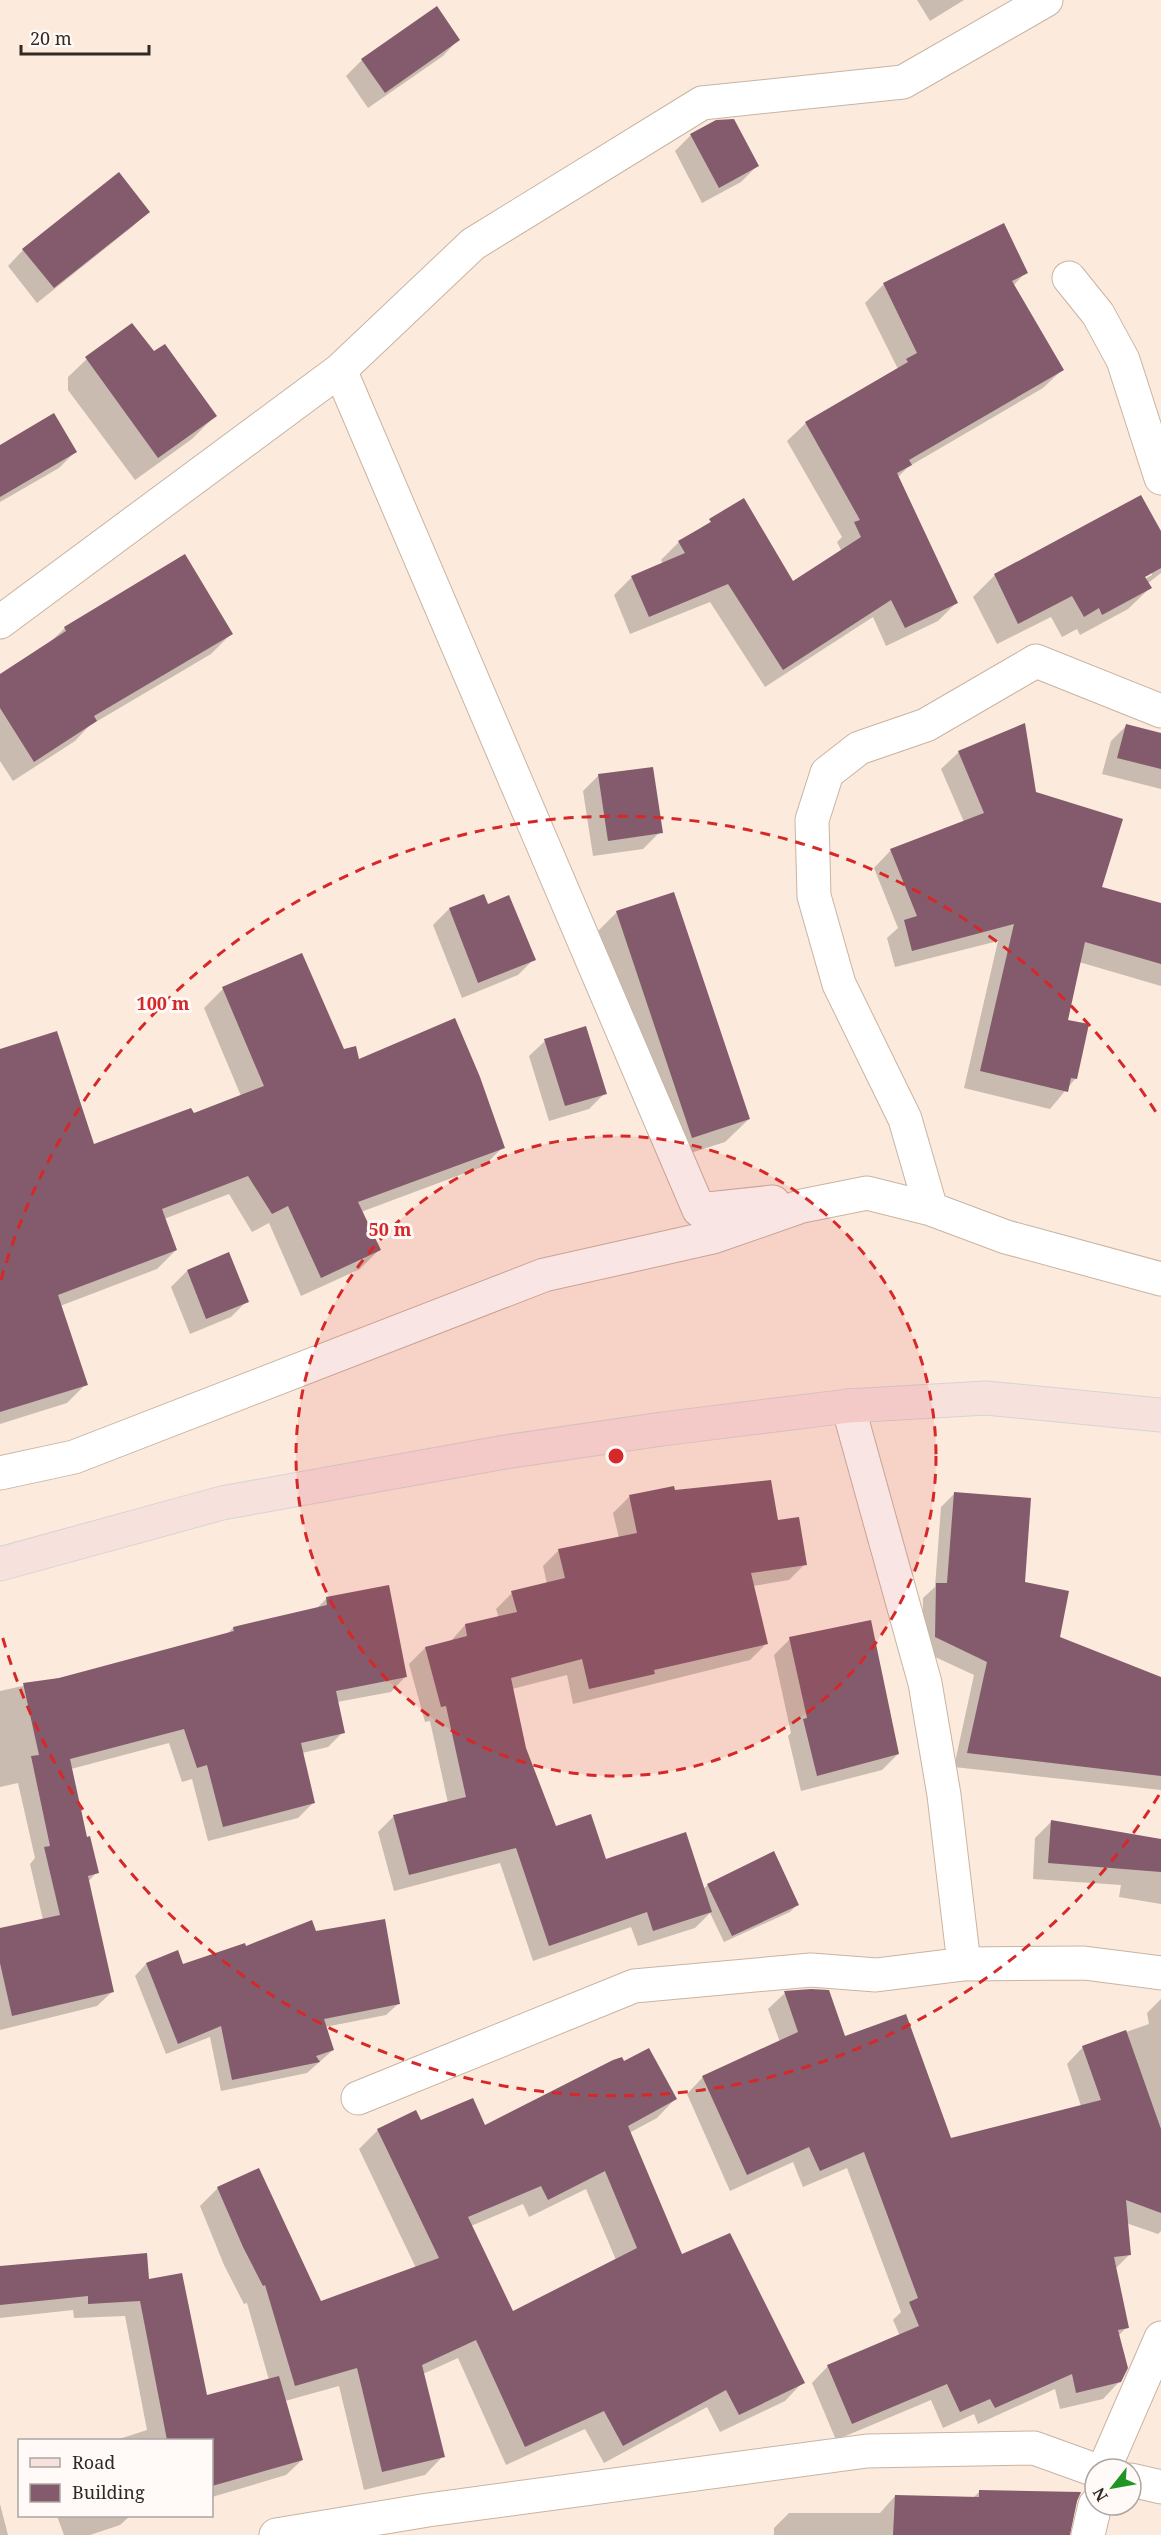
<svg xmlns="http://www.w3.org/2000/svg" width="1161" height="2535" font-family="'Noto Serif',serif">
<style>
.shadow{fill:#0003;fill-rule:evenodd}
.building{fill:#835b6d;fill-rule:evenodd}
.lines{fill:none;stroke-linecap:round;stroke-linejoin:round}
.minor-casing{stroke:#c9b4a2;stroke-width:35}
.major-casing{stroke:#d6d4d3;stroke-width:35}
.minor{stroke:#fff;stroke-width:33}
.major{stroke:#f7e1dd;stroke-width:33}
.ring{fill:none;stroke:#d62828;stroke-width:3;stroke-dasharray:10 8}
.centre{fill:#d62828;stroke:#fffaf7;stroke-width:3}
.ring-label{font-size:18px;text-anchor:middle;font-weight:bold;fill:#d62828;stroke:#fffaf7;stroke-width:6;stroke-linejoin:round;paint-order:stroke}
</style>
<rect width="100%" height="100%" fill="#fceadc"/>
<path class="shadow" d="M917,0H964L930,21Z
M458,40L443,56L368,108L346,76L362,60Z
M717,122L757,166L741,182L702,203L675,151L691,135Z
M148,212L132,227L37,303L8,266L23,250Z
M1004,225L1026,272L1013,286L1062,370L1043,388L908,467L897,478L956,603L938,621L886,646L873,617L765,687L710,602L630,634L614,595L632,577L663,564L661,560L679,542L744,500L792,583L842,552L837,542L842,537L787,441L806,423L898,369L865,303L883,285Z
M153,353L215,416L192,439L135,480L68,390V377L92,354Z
M0,446L75,452L59,468L0,502Z
M1141,497L1161,534V573L1147,584L1150,588L1128,609L1080,635L1077,629L1062,637L1051,617L997,644L973,597L995,575ZM1152,572V575L1139,582L1138,580Z
M65,628L231,634L211,654L89,726L75,741L13,781L0,761V676L48,644Z
M1127,725L1161,735V789L1102,774L1111,741Z
M959,752L1034,794L1100,888L1161,905V986L1079,962L1067,1021L1076,1078L1050,1109L964,1088L998,941L895,967L887,938L898,928L874,868L891,850L964,822L941,769Z
M599,775L659,833L643,849L593,856L583,791Z
M483,896L487,906L534,959L518,975L462,998L433,925L449,909Z
M617,912L749,1119L725,1142L669,1160L594,935Z
M223,989L343,1050L503,1147L484,1166L361,1212L379,1250L360,1269L301,1296L269,1223L252,1232L229,1194L164,1219L176,1250L157,1269L60,1306L86,1384L67,1403L0,1424V1051L93,1146L193,1115L241,1096L204,1008Z
M545,1041L605,1093L589,1109L549,1121L529,1056Z
M187,1271L247,1301L231,1317L190,1334L171,1287Z
M674,1492L777,1522L805,1564L789,1580L753,1586L766,1644L750,1660L573,1704L567,1675L512,1689L524,1749L555,1828L605,1861L703,1889L708,1885L798,1904L790,1912L724,1942L710,1913L695,1928L638,1946L631,1927L533,1961L500,1863L394,1891L378,1832L394,1816L448,1803L430,1721L425,1722L409,1664L425,1648L450,1642L465,1625L499,1618L496,1609L512,1593L547,1584L543,1566L559,1550L619,1538L613,1513L629,1497Z
M954,1494L1023,1584L1058,1638L1161,1678V1790L954,1767L974,1675L922,1651L923,1598L935,1587L941,1507Z
M326,1599L406,1676L391,1692L337,1702L343,1732L328,1747L302,1753L313,1803L298,1818L208,1841L192,1779L182,1782L169,1743L71,1769L86,1839L97,1872L88,1882L113,1991L97,2006L0,2030V1929L43,1920L30,1864L35,1858L18,1783L0,1787V1691L91,1671L226,1635L233,1628L316,1609Z
M790,1639L898,1754L882,1770L801,1791L788,1736L791,1733L774,1655Z
M1051,1822L1161,1841V1904L1119,1897L1121,1885L1033,1879L1035,1838Z
M315,1932L398,2004L386,2015L325,2027L333,2050L307,2073L221,2091L210,2037L166,2054L135,1976L146,1964L177,1952L182,1966Z
M828,1992L844,2038L950,2139L1081,2106L1067,2064L1083,2047L1149,2024L1147,2013L1161,1999V2231L1158,2234L1126,2223L1129,2255L1115,2269L1127,2327L1118,2336L1120,2381L1103,2399L1060,2409L1055,2389L978,2424L974,2414L943,2428L931,2400L836,2440L812,2383L828,2366L900,2336L893,2320L901,2312L847,2168L803,2187L793,2162L730,2191L687,2094L703,2077L780,2042L768,2009L785,1993Z
M675,2099L657,2118L629,2133L681,2256L803,2382L785,2401L720,2432L707,2407L604,2463L585,2429L506,2465L458,2358L423,2374L443,2456L425,2475L364,2490L339,2386L285,2401L302,2460L286,2475L212,2497V2440H116L147,2430L125,2316L74,2318L73,2310L0,2318V2268L147,2281L206,2397L269,2380L247,2303L244,2304L224,2265L200,2206L218,2188L320,2303L416,2268L359,2149L378,2130L421,2122L484,2127ZM586,2189L616,2260L512,2313L471,2226L523,2204L529,2217Z
M980,2491L1079,2494L1068,2535H774V2528L789,2513H880L895,2496L973,2498Z
M0,2504L8,2535H0Z
M57,2516H130L120,2525L90,2535H64Z"/>
<path class="building" d="M437,6L460,40L385,93L361,59Z
M734,119L759,166L719,188L690,134L716,120Z
M119,172L150,212L54,288L22,249Z
M1004,223L1028,273L1012,281L1064,370L909,460L912,465L897,473L958,603L905,628L891,600L783,670L728,584L649,617L631,576L685,553L678,541L711,522L709,519L744,498L793,581L861,537L854,522L860,520L805,422L908,362L906,359L917,353L883,283Z
M132,323L154,351L165,344L217,416L158,458L85,357Z
M54,413L77,452L0,497V445Z
M1141,495L1161,531V568L1145,577L1152,588L1102,615L1099,608L1084,617L1072,596L1018,624L994,574Z
M185,554L233,634L94,716L97,721L34,762L0,708V674L66,631L64,627Z
M1025,723L1036,792L1123,819L1102,887L1161,903V964L1085,942L1068,1020L1089,1024L1077,1079L1071,1078L1068,1092L980,1071L1014,924L912,951L904,920L917,916L890,849L984,813L958,751Z
M1126,724L1161,733V769L1117,758Z
M653,767L663,833L608,841L598,774Z
M674,892L750,1119L692,1138L616,911Z
M484,894L488,904L509,895L536,960L478,983L449,908Z
M302,953L344,1049L356,1046L359,1059L455,1018L480,1077L505,1148L358,1202L381,1250L321,1278L288,1206L272,1214L248,1176L162,1209L177,1250L58,1295L88,1385L0,1412V1049L57,1031L94,1144L191,1108L194,1113L264,1086L222,987Z
M586,1026L607,1094L565,1106L544,1039Z
M229,1252L249,1302L206,1319L187,1270Z
M771,1480L778,1520L799,1517L807,1565L751,1573L768,1644L654,1670L655,1674L589,1689L582,1659L511,1678L526,1748L556,1826L591,1814L606,1859L686,1832L712,1912L653,1931L647,1912L549,1946L516,1848L409,1875L393,1815L466,1797L446,1706L441,1707L425,1647L467,1636L465,1624L517,1612L511,1591L565,1578L558,1549L637,1533L629,1495L674,1486L675,1490Z
M954,1492L1031,1498L1025,1582L1069,1591L1060,1637L1161,1677V1776L967,1753L987,1662L935,1637L936,1583H947Z
M389,1585L407,1677L336,1691L345,1733L301,1743L315,1803L223,1827L207,1765L197,1768L184,1729L70,1759L87,1837L90,1836L99,1873L88,1876L114,1992L12,2016L0,1963V1928L60,1915L44,1847L50,1846L31,1756L39,1755L23,1683L59,1678L234,1631L233,1627L327,1605L326,1597Z
M871,1620L899,1754L817,1776L803,1719L807,1718L789,1637Z
M1051,1820L1161,1839V1872L1048,1863Z
M774,1851L799,1905L732,1936L707,1884Z
M385,1919L400,2004L324,2019L334,2050L316,2056L320,2062L232,2080L221,2026L178,2044L146,1963L178,1950L183,1964L245,1943L246,1946L312,1920L316,1931Z
M811,1989L829,1990L845,2036L906,2014L951,2138L1101,2100L1082,2046L1126,2030L1161,2129V2213L1126,2200L1131,2255L1114,2257L1129,2328L1118,2330L1128,2368L1121,2382L1076,2393L1072,2374L995,2408L990,2399L960,2412L947,2384L852,2424L827,2365L919,2326L909,2302L918,2298L864,2152L820,2171L809,2147L747,2175L702,2076L798,2032L784,1991Z
M649,2048L677,2099L628,2126L682,2254L730,2233L805,2383L739,2415L726,2390L623,2446L604,2411L525,2447L476,2340L422,2365L445,2457L382,2472L357,2368L295,2386L265,2285L263,2286L243,2247L217,2187L259,2168L321,2301L439,2258L377,2129L416,2110L421,2120L473,2098L485,2125L613,2060L622,2057L624,2061ZM605,2171L637,2248L513,2311L468,2217L541,2186L548,2200Z
M147,2253L149,2279L182,2273L207,2395L279,2376L303,2460L212,2486V2440H167L140,2301L88,2304V2296L0,2305V2266Z
M979,2490L1081,2492L1077,2501L1070,2535H893L895,2495L979,2497Z"/>
<g class="lines">
<defs>
<path id="minor" d="M1069,278L1098,314L1123,360L1161,478
M340,370L699,1210L773,1202
M0,622L340,370L473,244L702,103L903,82L1046,0
M931,1209L905,1119L839,984L814,896L812,820L827,773L859,748L926,725L1036,661L1161,711
M848,1406L925,1683L944,1795L964,1964
M0,1473L74,1457L544,1275L713,1237L802,1206L867,1193L931,1209L1006,1237L1161,1279
M358,2098L634,1986L811,1970L876,1975L964,1964L1084,1963L1161,1973
M1104,2469L1161,2338
M1131,2480L1161,2487
M276,2535L428,2510L867,2451L1034,2448L1095,2470
M1088,2535L1095,2505"/>
<path id="major" d="M0,1564L222,1503L505,1452L662,1429L848,1406L986,1398L1161,1415"/>
</defs>
<use href="#minor" class="minor-casing"/>
<use href="#major" class="major-casing"/>
<use href="#minor" class="minor"/>
<use href="#major" class="major"/>
</g>
<circle cx="616" cy="1456" r="320" fill="#d62828" fill-opacity=".12"/>
<g class="ring">
<circle cx="616" cy="1456" r="320"/>
<path d="M1159 1795A640 640 0 0 1 1 1632M1 1280A640 640 0 0 1 1159 1117"/>
</g>
<circle cx="616" cy="1456" r="9" class="centre"/>
<g class="ring-label">
<text x="163" y="1010">100 m</text>
<text x="390" y="1236">50 m</text>
</g>
<rect x="18" y="2439" width="195" height="78" fill="#fffaf7" stroke="#ada6a2" stroke-width="1.5"/>
<rect x="30" y="2458" width="30" height="9" fill="#f7e1dd" stroke="#ada6a2" stroke-width="1.5"/>
<text x="72" y="2469" font-size="18" fill="#312922">Road</text>
<rect x="30" y="2484" width="30" height="18" fill="#835b6d" stroke="#ada6a2" stroke-width="1.5"/>
<text x="72" y="2499" font-size="18" fill="#312922">Building</text>
<g transform="translate(1113 2487) rotate(239)"><circle r="28" fill="#fffaf7" stroke="#ada6a2" stroke-width="1.5"/>
<path d="M0-4.5L10 22L0 15L-10 22Z" fill="#1e9525"/>
<text y="-9" font-size="16" font-weight="bold" text-anchor="middle" fill="#312922">N</text>
</g>
<path d="M21 45v9h128v-9" fill="none" stroke="#312922" stroke-width="3"/>
<text x="30" y="45" font-size="18" fill="#312922" stroke="#fffaf7" stroke-width="4.5" paint-order="stroke">20 m</text>
</svg>
